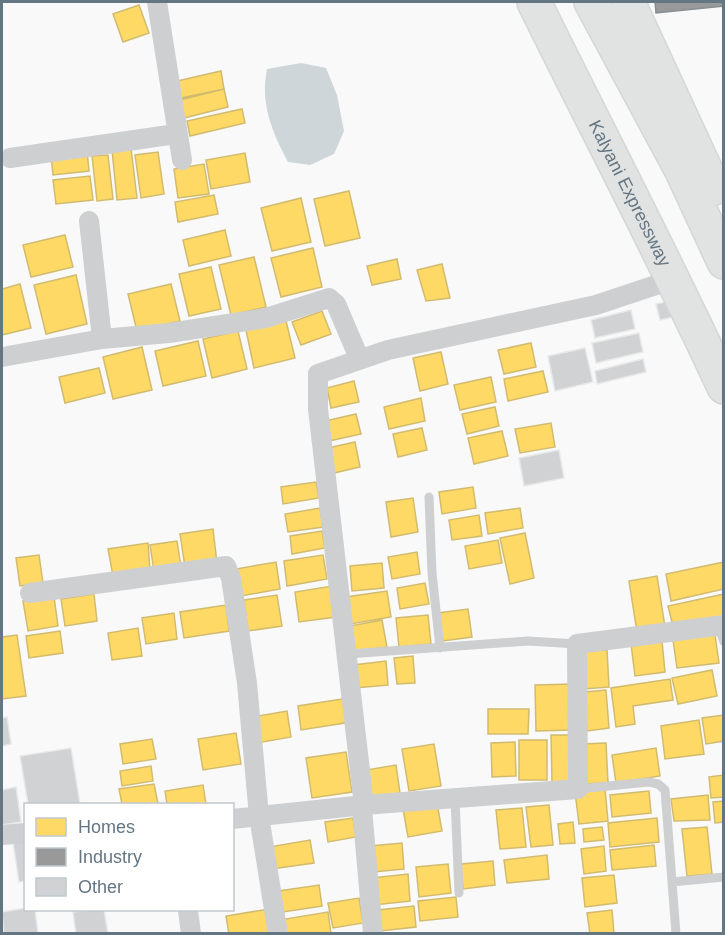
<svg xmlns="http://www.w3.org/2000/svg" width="725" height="935" font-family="Arial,sans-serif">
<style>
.water{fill:#ced6d9}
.homes{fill:#ffd966;stroke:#d1bb6f;stroke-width:1.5}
.industry{fill:#999;stroke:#898e92;stroke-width:1.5}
.building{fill:#d0d2d3;stroke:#e8e8e8;stroke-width:1.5}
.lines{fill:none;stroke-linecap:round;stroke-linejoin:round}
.highway-casing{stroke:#d5d6d6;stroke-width:36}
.lane{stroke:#cecfd0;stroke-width:9}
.street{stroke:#cecfd0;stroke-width:20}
.highway{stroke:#e1e2e2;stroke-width:33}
.labels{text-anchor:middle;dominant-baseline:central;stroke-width:6;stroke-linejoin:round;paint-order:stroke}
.street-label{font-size:18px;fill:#657683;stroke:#fff}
</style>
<rect width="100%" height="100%" fill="#f9f9f9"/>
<path class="water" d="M301,63L326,68L337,95L344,131L334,154L310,165L288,162C272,132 260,104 267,69Z"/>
<path class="homes" d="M139,5L149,33L123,42L113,14Z
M221,71L224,89L181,98L177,81Z
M224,89L228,107L184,118L180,100Z
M242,109L245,123L190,136L187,121Z
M131,148L137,198L117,200L112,150Z
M87,150L89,171L53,175L51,155Z
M158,152L164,194L141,198L135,155Z
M245,153L250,182L211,189L206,160Z
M108,155L113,199L97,201L92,156Z
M204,164L209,194L178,198L174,169Z
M90,176L93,200L56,204L53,180Z
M349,191L360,238L325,246L314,199Z
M214,195L218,214L178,222L175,202Z
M301,198L311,242L272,251L261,208Z
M225,230L231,256L189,266L183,240Z
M65,235L73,267L31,277L23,245Z
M313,248L322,287L281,297L271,258Z
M254,257L266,307L231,315L219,265Z
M397,259L401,279L372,285L367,266Z
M442,264L450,298L426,301L417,270Z
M211,267L221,309L189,316L179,274Z
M76,275L87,324L46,334L34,285Z
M20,284L31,328L2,335V289Z
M171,284L180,321L137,331L128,294Z
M322,311L331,334L301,345L292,322Z
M286,321L295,358L254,368L246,330Z
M238,331L247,369L212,378L203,339Z
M198,341L206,376L163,386L155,351Z
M531,343L536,367L504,374L498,350Z
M142,347L152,390L113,399L103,357Z
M441,352L448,384L420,391L413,358Z
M99,368L105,393L65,403L59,377Z
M543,371L548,392L508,401L504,379Z
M491,377L496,402L460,410L454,385Z
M354,381L359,402L331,408L327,388Z
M421,398L425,421L389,429L384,407Z
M495,407L499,426L467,434L462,414Z
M356,414L361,434L329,441L325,421Z
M551,423L555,447L520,453L515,429Z
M422,428L427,450L398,457L393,434Z
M502,431L508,456L474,464L468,438Z
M355,442L360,467L334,473L328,448Z
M316,482L319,498L283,504L281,487Z
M473,487L476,508L442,514L439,492Z
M413,498L418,532L391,537L386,502Z
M320,508L323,527L288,532L285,514Z
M520,508L523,528L488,534L485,513Z
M479,515L482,536L452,540L449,520Z
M213,529L217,563L185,567L180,534Z
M322,531L325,548L292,554L290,536Z
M525,533L534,578L510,584L500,538Z
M498,540L502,563L469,569L465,546Z
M177,541L181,567L154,571L150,545Z
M148,543L150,570L113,576L108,549Z
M417,552L420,574L392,579L388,557Z
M39,555L43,583L20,586L16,558Z
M323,555L327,579L287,586L284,561Z
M276,562L280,589L241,596L236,569Z
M724,562V589L671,601L666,574Z
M382,563L384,588L352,591L350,566Z
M657,576L665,627L637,632L629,581Z
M425,583L429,604L400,609L397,588Z
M332,586L336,617L299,622L295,592Z
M387,591L391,617L350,624L346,597Z
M94,594L97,621L65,626L61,599Z
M724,594V619L674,630L668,606Z
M277,595L282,626L248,631L244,600Z
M54,597L58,626L28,631L23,601Z
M226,605L229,631L184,638L180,612Z
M468,609L472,637L443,641L438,613Z
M174,613L177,639L146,644L142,618Z
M428,615L431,644L399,647L396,618Z
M382,620L387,647L353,652L350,626Z
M138,628L142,656L112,660L108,633Z
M60,631L63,653L29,658L26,636Z
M17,635L26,696L2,699V637Z
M715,635L719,663L677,668L673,640Z
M662,641L665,672L635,676L631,644Z
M607,650L609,687L583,689L581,651Z
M413,656L415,683L397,684L394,658Z
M386,661L388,685L355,688L353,665Z
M712,670L717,696L678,704L672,678Z
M670,679L673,700L633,706L635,724L616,727L611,688Z
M572,684L573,730L536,731L535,685Z
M606,690L609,728L587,731L584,692Z
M348,698L351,722L301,730L298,706Z
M488,709H529L528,734H488Z
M287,711L291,737L257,743L253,717Z
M724,715V741L706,744L702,718Z
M699,720L704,754L665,759L661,726Z
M236,733L241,764L203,770L198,739Z
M551,735H573L574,781L552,782Z
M152,739L156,759L123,764L120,744Z
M519,740H547V780H519Z
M515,742L516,776L492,777L491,743Z
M606,743L608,783L583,784L581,744Z
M434,744L441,786L409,791L402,749Z
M656,748L660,776L616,783L612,755Z
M346,752L352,792L312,798L306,758Z
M396,765L400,793L371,798L366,770Z
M151,766L153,781L122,786L120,771Z
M724,775V797L711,798L709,777Z
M154,784L158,804H122L119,789Z
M203,785L206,804H167L165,791Z
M605,789L608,821L579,824L575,792Z
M649,791L651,813L612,817L610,795Z
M708,795L710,820L674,821L671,799Z
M724,801V822L715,823L713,802Z
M437,803L442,831L408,837L403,809Z
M549,805L553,845L531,847L526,807Z
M522,808L526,847L500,849L496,810Z
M353,818L356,837L328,842L325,822Z
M657,818L659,842L610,847L608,823Z
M573,822L575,843L560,844L558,824Z
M602,827L604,840L584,842L583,829Z
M707,827L712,874L687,876L682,829Z
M310,840L314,863L272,869L269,847Z
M402,843L404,869L373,872L370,846Z
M654,845L656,866L612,870L610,850Z
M604,846L606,871L584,874L581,849Z
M547,855L549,879L507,883L504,860Z
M493,861L495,885L463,889L461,864Z
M448,864L451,893L419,897L416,867Z
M408,874L410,901L374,905L372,878Z
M614,875L617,903L585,907L582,878Z
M319,885L322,906L283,912L279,891Z
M456,897L458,917L420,921L418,901Z
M359,898L363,923L333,928L328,903Z
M414,906L416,927L380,931L378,910Z
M269,909L273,934H229L226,916Z
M612,910L614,934H590L587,913Z
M328,912L331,934H281L279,920Z"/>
<path class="industry" d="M655,2H724V6L656,13Z"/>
<path class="building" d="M678,299L682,315L660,320L656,304Z
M631,310L635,329L595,338L591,320Z
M639,333L643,352L596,363L592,343Z
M585,348L593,382L555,391L548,356Z
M643,359L646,372L597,384L595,371Z
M559,450L564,478L524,486L519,458Z
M7,717L11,744L2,746V718Z
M71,748L80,804H28L20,756Z
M16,787L21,822L2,825V790Z
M26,840V881L19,882L13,842Z
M26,908L35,910L38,934H4L2,912Z
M89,910H104L108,934H76L73,912Z"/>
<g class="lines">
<defs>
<g id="highway">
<path id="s1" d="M534,2C597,130 664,257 724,387"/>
<path d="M591,2L682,171L724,262"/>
<path d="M628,2L714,188"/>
</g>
</defs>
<use href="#highway" class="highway-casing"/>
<path class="lane" d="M429,497L432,573L440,648
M718,626L724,642
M348,654L528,641L577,644
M578,789L649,782L658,784L665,790L676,934
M455,799L459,893
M672,882L724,877"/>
<path class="street" d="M157,2L182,160
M10,158L176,134
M102,339L169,333L266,318L329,298L336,304L359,358
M2,357L102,339L89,221
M30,593L226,566L231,578L247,683L259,816L278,934
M232,819L364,805L578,789L577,644L724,625
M2,835L26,833
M188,910L191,934
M373,934L362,808L364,805L318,409V374L388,350L596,305L674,279"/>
<use href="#highway" class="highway"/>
</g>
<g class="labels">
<g class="street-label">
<text stroke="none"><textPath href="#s1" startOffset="214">Kalyani Expressway</textPath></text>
</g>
</g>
<rect width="725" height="935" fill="none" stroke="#657683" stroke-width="6"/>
<rect x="24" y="803" width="210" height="108" fill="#ffffff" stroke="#c1c8cd" stroke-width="1.5"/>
<rect x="36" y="818" width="30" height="18" fill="#ffd966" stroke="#c1c8cd" stroke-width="1.5"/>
<text x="78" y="833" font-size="18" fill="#657683">Homes</text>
<rect x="36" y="848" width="30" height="18" fill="#999999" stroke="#c1c8cd" stroke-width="1.5"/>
<text x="78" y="863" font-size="18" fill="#657683">Industry</text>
<rect x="36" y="878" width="30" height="18" fill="#d0d2d3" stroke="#c1c8cd" stroke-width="1.5"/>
<text x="78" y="893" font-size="18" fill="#657683">Other</text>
</svg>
